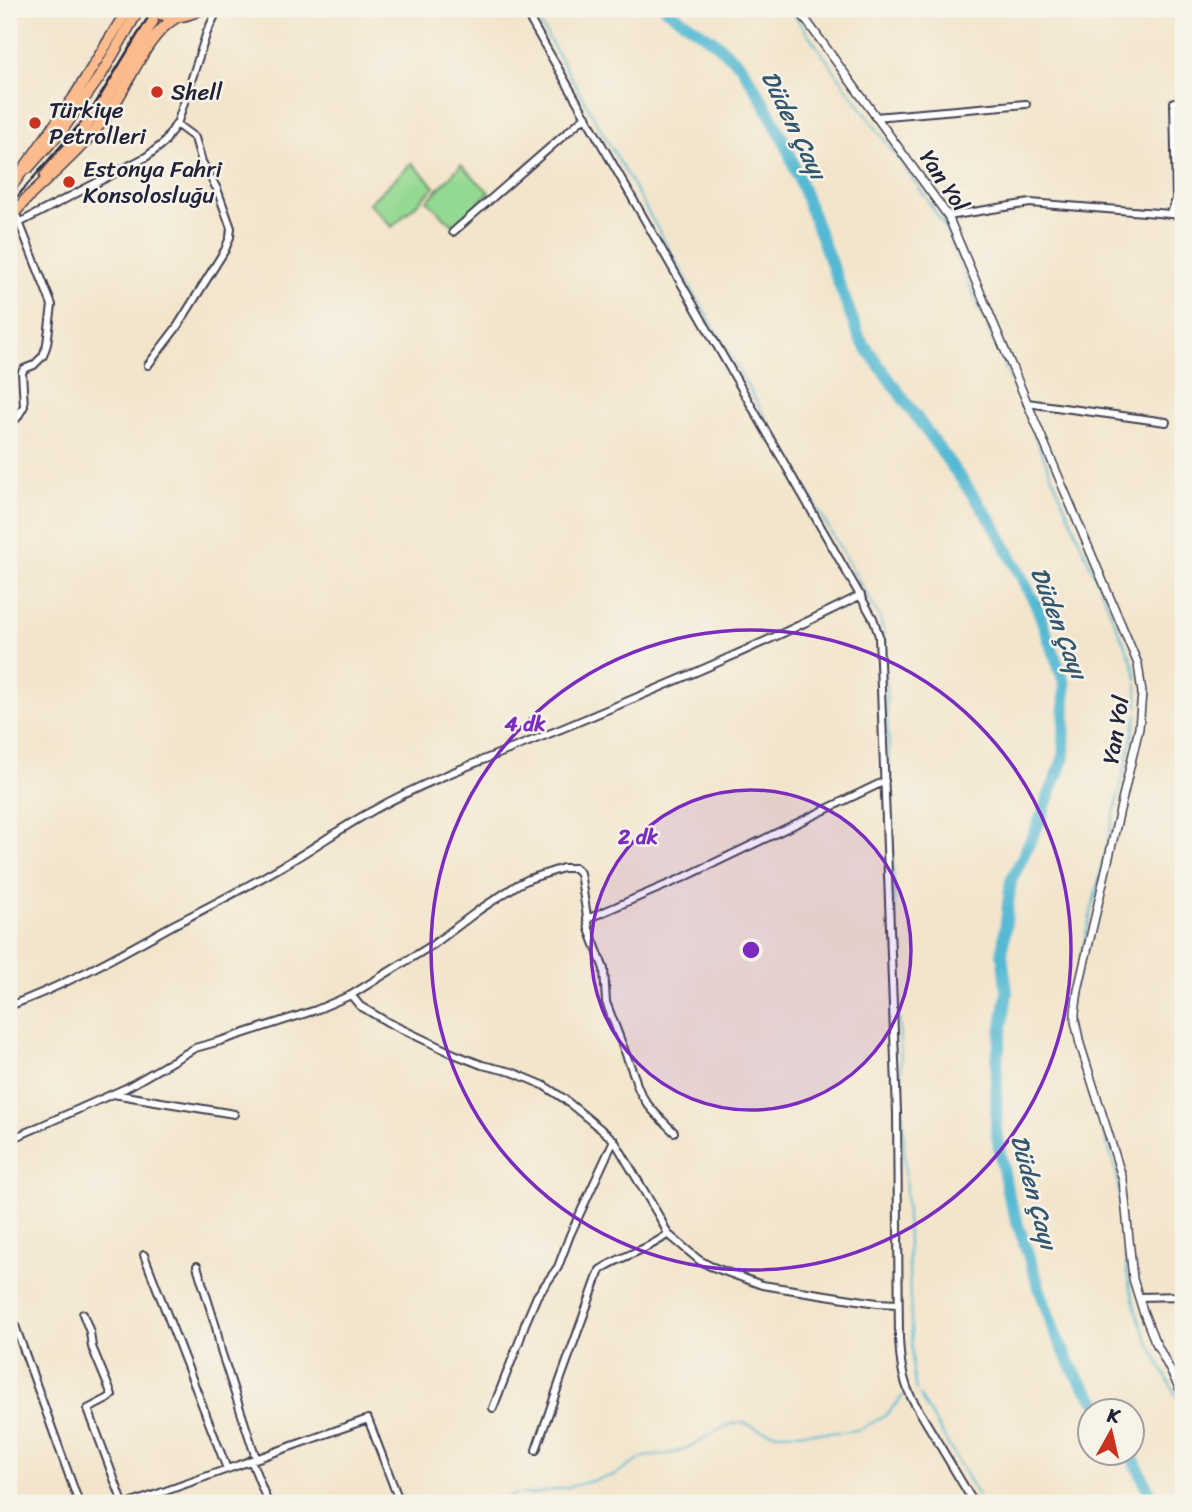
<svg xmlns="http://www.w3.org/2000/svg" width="1192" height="1512" font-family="Sriracha,sans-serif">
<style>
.green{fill:#94d991;stroke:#5b7e66;stroke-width:2}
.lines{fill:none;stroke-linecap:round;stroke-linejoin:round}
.stream{stroke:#55b9d3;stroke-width:2}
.river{stroke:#55b9d3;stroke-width:12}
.minor-casing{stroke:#413f51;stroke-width:10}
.tertiary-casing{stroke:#413f51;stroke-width:10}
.primary-casing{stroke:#413f51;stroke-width:13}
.trunk-casing{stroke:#413f51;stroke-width:13}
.minor{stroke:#fff;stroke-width:6}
.tertiary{stroke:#fff;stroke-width:7}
.primary{stroke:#fbbb8d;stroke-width:10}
.trunk{stroke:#fbbb8d;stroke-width:10}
.tram{stroke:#22223b;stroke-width:2}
.ring{fill:none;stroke:#7b2cbf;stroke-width:3.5}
.poi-dot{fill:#c8321e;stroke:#f7f3e8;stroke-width:2.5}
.labels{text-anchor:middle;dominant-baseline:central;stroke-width:5;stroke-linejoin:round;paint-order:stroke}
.poi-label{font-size:23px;fill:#22223b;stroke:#f7f3e8;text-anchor:start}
.street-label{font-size:23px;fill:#22223b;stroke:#f7f3e8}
.water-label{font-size:24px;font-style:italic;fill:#345770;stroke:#f7f3e8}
.centre{fill:#7b2cbf;stroke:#f7f3e8;stroke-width:3.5}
.ring-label{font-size:21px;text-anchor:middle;font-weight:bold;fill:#7b2cbf;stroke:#f7f3e8;stroke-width:5;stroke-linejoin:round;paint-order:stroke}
</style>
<rect width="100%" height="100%" fill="#f7f3e8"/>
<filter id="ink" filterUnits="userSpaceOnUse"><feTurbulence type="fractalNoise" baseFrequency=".0143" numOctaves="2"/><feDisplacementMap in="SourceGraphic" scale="14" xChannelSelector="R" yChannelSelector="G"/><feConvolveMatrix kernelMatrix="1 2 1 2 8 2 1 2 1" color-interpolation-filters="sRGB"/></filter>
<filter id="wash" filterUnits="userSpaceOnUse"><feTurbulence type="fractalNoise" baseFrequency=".00686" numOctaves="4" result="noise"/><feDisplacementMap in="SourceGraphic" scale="28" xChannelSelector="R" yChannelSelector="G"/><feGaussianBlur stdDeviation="1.57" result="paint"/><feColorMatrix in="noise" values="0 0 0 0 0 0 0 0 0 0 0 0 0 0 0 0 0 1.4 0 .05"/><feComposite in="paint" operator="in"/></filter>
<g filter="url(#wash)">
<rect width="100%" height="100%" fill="#f3e5cc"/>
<path class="green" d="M412,163L435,187L392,227L369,203Z
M461,165L489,192L455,227L427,201Z"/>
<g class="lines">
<path class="stream" d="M532,9L879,616L884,633L911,1319L913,1373L916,1390
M790,9L927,199L944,226L1133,664L1137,679
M1137,684V706
M1137,715L1071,999L1068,1015L1069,1028L1117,1174L1127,1274L1136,1311L1147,1340L1183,1409
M920,1396L982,1503
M500,1503L507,1498L514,1494H533L564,1488L615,1475L644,1457L663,1455L677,1452L691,1446L724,1427L735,1423H744L761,1430L776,1433L843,1432L861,1429L886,1415L903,1396"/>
<path class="river" d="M666,9L716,43L741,66L759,94L786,145L860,339L993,523L1037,607L1065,685L1064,757L1037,827L1011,881L1002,954L1007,993L997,1060L996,1131L1008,1195L1055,1334L1077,1377L1103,1410
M1130,1452L1155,1503"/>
</g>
</g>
<g filter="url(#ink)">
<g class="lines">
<defs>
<path id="minor" d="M524,9L873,618L879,636L897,1113L899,1338C900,1359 902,1378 911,1397L974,1503
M875,117L1026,104
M1171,214L1176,199L1174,102H1183
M948,216L1030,203L1183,215
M19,223L146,157L164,143L178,121L207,32L218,9
M453,232L586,116
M148,365L177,327L225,250L230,237L231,228L217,189L202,162L195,138L176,124
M1027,403L1166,422
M9,419L17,418L24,406L22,372L24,369L34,365L43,356L47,344L52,305L15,212
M587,919L685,877L885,781
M351,995L360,1006L389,1023L454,1054L482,1065L512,1072L543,1085L563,1098L614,1140L660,1218L668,1234L699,1260L710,1266L762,1285L877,1303L898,1304
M9,1006C67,985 120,954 175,924C214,904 253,884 291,861C318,845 344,826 372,811C432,777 498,755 561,729C662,687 763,645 861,595
M113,1094L234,1114
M9,1140L126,1088L195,1048L220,1041L316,1010L351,995L434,944L479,910L517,885L529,879L563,868H575L580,873L589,929L604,969L606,1002L635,1078C640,1101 658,1116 674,1132
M144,1255L227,1469
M197,1266L216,1327L221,1351L256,1458
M1139,1297L1183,1296
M9,1309L79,1503
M83,1314L90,1332L92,1347L112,1395L109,1398L88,1409L123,1503
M493,1408L519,1342L525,1324L537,1296L558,1267L570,1235L614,1140
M536,1450L561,1378L600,1270C622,1255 647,1251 668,1234
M251,1460L268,1503
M132,1503L368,1419L400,1503"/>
<path id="tertiary" d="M798,9L948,216L1138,664L1142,693L1139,728L1078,990L1075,1013V1021L1080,1044L1123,1180L1133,1279L1143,1311L1154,1339L1183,1395"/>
<path id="primary" d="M28,168L62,130L101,75L138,11
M45,176L72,144L104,102L153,21
M9,219L29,196"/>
<path id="trunk" d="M150,9C166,20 185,18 201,9
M11,187L73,99L128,9
M25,200C55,171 88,144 111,109C132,79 145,36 177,17"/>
</defs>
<use href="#minor" class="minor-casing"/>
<use href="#tertiary" class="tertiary-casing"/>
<use href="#primary" class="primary-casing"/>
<use href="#trunk" class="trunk-casing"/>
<use href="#minor" class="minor"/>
<use href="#tertiary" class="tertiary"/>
<use href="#primary" class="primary"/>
<use href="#trunk" class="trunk"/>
<path class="tram" d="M9,206L90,112L148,17"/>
</g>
</g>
<circle cx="751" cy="950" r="160" fill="#7b2cbf" fill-opacity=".12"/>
<g class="ring">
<circle cx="751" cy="950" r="160"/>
<circle cx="751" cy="950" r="320"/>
</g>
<g class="poi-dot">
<circle cx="157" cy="92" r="7"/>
<circle cx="35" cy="123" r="7"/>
<circle cx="69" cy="182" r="7"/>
</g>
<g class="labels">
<g class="poi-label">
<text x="171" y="92">Shell</text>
<text x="49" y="110">Türkiye<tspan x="49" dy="26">Petrolleri</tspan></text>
<text x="83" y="169">Estonya Fahri<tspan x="83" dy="26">Konsolosluğu</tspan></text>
</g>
<g class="street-label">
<text transform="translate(944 181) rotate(56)">Yan Yol</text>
<text transform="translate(1116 730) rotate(-81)">Yan Yol</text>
</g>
<g class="water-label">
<text transform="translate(794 125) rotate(64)">Düden Çayı</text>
<text transform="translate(1059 623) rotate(69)">Düden Çayı</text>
<text transform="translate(1034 1192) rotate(75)">Düden Çayı</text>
</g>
</g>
<circle cx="751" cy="950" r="10" class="centre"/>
<g class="ring-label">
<text x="525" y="731">4 dk</text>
<text x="638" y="844">2 dk</text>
</g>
<rect width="1192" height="1512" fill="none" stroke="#f7f3e8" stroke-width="35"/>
<g transform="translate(1111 1432) rotate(8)"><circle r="33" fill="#f7f3e8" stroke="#a29fa3" stroke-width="2"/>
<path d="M0-5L12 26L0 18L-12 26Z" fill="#c8321e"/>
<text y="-10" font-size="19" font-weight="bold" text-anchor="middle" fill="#22223b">K</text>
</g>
</svg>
